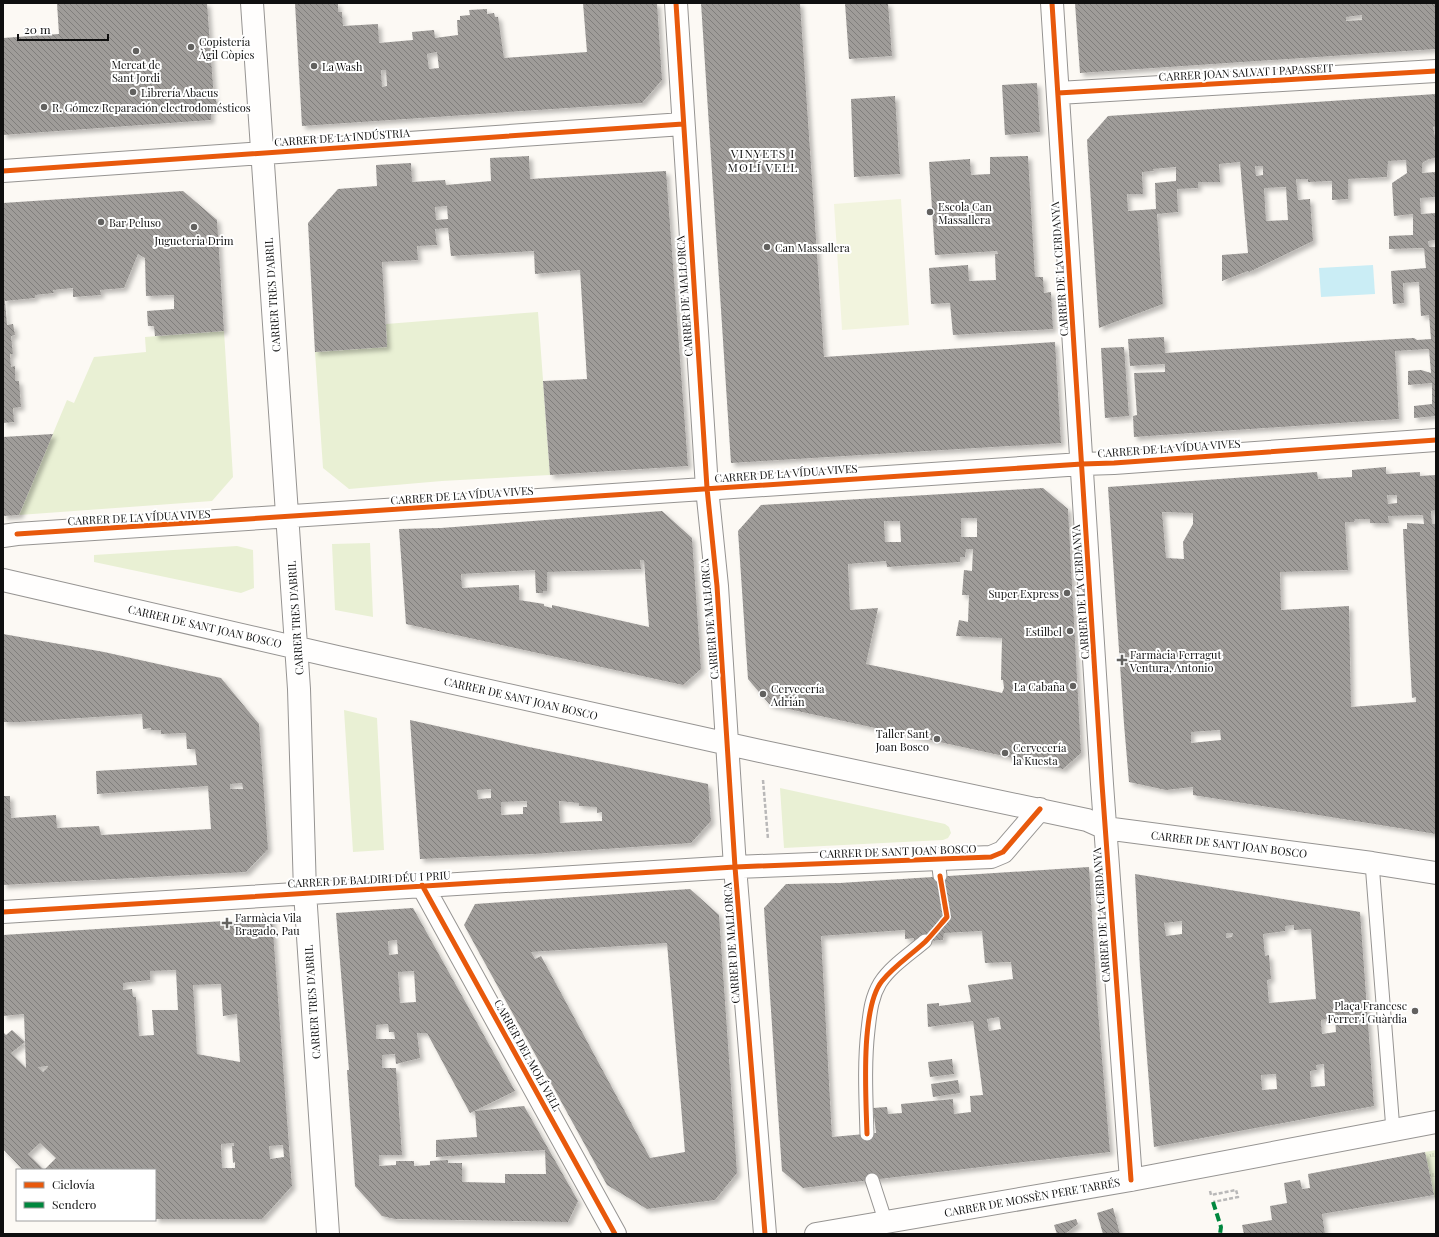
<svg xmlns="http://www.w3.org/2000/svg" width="1439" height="1237" font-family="'Playfair Display',serif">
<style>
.grass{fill:#e9f0d4}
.park{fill:url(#park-tufts)}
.pitch{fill:#f2f4de}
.water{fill:#caedf5}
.building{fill:url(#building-back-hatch);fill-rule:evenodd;filter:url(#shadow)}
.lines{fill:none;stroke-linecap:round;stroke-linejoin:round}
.service-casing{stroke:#969492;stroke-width:15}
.minor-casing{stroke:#969492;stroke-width:24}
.path{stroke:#b9b8b8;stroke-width:2.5;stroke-dasharray:4 2;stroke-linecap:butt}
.service{stroke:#fffefd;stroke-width:13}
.minor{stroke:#fffefd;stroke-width:22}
.quiet{stroke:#00873e;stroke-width:4;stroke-dasharray:8 4;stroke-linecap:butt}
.cycleway-casing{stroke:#fff;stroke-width:8}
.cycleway{stroke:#e8590c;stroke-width:5}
.poi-dot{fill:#62615f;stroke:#fff;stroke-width:1.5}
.labels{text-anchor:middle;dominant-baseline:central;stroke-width:4;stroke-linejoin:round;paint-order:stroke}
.poi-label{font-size:11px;fill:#0f0f0f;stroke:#fff;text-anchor:start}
.street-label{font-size:11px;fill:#0f0f0f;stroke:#fff}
.neighbourhood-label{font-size:12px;letter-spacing:1px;fill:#0f0f0f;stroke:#fff}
</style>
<defs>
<pattern id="park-tufts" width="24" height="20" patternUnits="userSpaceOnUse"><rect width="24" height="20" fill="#e9f0d4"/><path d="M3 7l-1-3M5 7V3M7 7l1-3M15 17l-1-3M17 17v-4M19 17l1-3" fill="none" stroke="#c7cdb5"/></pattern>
<pattern id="building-back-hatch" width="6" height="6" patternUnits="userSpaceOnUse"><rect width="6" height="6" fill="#9f9c99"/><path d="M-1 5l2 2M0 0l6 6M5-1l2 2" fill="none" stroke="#807e7b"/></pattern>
<filter id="shadow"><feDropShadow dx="3.5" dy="3.5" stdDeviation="2" flood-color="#0004"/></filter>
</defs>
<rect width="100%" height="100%" fill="#fcf9f4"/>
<path class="grass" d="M538,312L550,475L442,481L349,489L323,468L315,352L387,347L386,324Z
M224,331L233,477L212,501L19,515L67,400L74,403L94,357L146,352L145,337Z
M370,543L373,617L335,610L332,544Z
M237,546L253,550L254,588L241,593L94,562V555Z
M344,710L377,718L384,850L353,852Z
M780,788L945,824L949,827L951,833L948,838L943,840L784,848Z"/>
<path class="park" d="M1436,1150V1204L1425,1152Z"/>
<path class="pitch" d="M901,199L909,325L842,330L834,204Z"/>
<path class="water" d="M1373,265L1375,294L1321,297L1319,268Z"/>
<path class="building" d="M57,3H207L214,99H216L217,107L211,109V120L3,135V38L59,34Z
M295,3H338V12H342L343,26L378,24L379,43L413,40L412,32L434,30L435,38L458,35L457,20H460V16L470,15L469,10L487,9V14L494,13L495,17H498L504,58L587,52L583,3H657L662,80L642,103L302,126ZM437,52L439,68L429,69L427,54ZM381,70H386L387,86L382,87Z
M701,3H800L824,357L1055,342L1061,443L731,463Z
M845,3H888L892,56L849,59Z
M1075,3H1436V49L1080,73ZM1362,15V20L1346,21V17Z
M1037,83L1040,132L1005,135L1002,85Z
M1436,94V126L1433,127L1436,141V158L1429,159L1422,163V173L1436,172V197L1420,198L1421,214L1436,213V240L1428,241L1429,247H1436V416L1414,418V406L1432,404V383L1408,385V371L1421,370L1431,373L1429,349L1395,351L1399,419L1134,437L1133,416L1137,415L1134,373L1165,372V364L1130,366L1128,339L1164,337L1165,353L1414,338L1417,340L1431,339L1429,315L1421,316L1419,282L1403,283L1404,303L1393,304L1391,271L1426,268L1424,248L1389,249V236L1413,235V214L1394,216L1392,183L1407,173L1406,160L1388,161L1387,177L1348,179V199L1332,200V181L1308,182V179H1296L1298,200L1310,199L1313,241L1249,272L1248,271L1222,281V255L1248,253L1240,162L1219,164L1220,182H1198V188L1177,189L1178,212L1157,214L1163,304L1099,328L1087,140L1108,116ZM1255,166H1263V175L1256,176ZM1176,167V181L1155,183L1156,209L1128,211L1127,194H1143L1142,172L1154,171L1153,169ZM1286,187L1288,220L1266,221L1264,188Z
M895,96L900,174L854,177L851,99Z
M529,156L530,179L666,171L688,466L550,475L543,381L587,379L580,270L535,274L534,251L451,256L448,228L435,229L437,245L417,246L418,260L382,262L387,347L315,352L308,223L338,189L377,186L376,165L411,163L412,182L445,180L446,185L491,181L490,158ZM447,206L448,219L436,220L435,207Z
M1028,156L1035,277H1043L1044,293L1051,292L1053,329L953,335L950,303L931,304L929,268L968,265L969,281L996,280L995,254H998L997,251L935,255L929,162L970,159L971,175L990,174V157Z
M183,191L217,220L224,331L155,336L154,326H148L147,311L174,309V295L146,296L145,258L138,254L124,288L100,290L101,295L73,297V288L53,290L54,293L35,295V298L5,301L7,325L13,324L15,335L11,336L13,354H10L11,367L15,366V381H19L21,407L13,408L14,422L3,423V203Z
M1124,347L1129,416L1105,418L1101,348Z
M53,434L19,515L3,516V437Z
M1386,467V474L1420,472V476L1436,475V510L1431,511L1432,524H1436V834L1193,795V787L1166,790L1129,782L1124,724L1108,487L1317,472L1318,479L1352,477V470ZM1387,495H1397V503L1388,504ZM1162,512L1193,513V524L1183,542L1184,559L1166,558ZM1423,515L1424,524L1407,523V529H1403L1412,698L1416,697V702L1351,707L1349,606L1281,610L1280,572L1348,570L1345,522H1354L1355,519H1370V523H1389L1388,516ZM1220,730L1221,740L1191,743V732Z
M1043,488L1068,509L1081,753L1063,769L770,705L748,679L738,531L761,505ZM961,518H977V537H961ZM884,521H900L901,542H885ZM966,549H973L972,571L964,570L962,595H969L968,622L959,620L956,636L1002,638L1001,680H1003L1004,688L1002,693L866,664L878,608L850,610L848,564L886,561L887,567L960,562V557H965Z
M662,511L692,538L701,669L683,685L406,624L399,529L441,528ZM640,560H644L649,627L552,605V608L544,606V604L519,600V585L462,588L461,574L535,570L536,593H543V591H547V572L641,569Z
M3,634L104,652L221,678L259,724L268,849L246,872L3,885V796H10L11,818L56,815L57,828L99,826L101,835L211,829L208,786L97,794L96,771L197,765L195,749H187L186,733L161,734V730H151V728L143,729L142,714L20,722H3ZM242,783L243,789H230V784Z
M410,720L529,747L708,784L711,821L691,843L534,854L420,859ZM491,789V798L478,799L477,790ZM527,801V807H523V814L501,815V802ZM559,801L579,803V806L597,807V813L602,812V821L560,823Z
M1089,867L1098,1011L1110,1152L803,1188L782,1171L764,908L786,884L840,883ZM905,930V939L914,938V942L943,940L944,933L982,931L985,963L1011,962L1013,979L968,985L971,1002L939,1006V1003L927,1004L928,1027L973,1021L983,1095L970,1096L971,1112L954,1114L953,1099L901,1104L902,1113L888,1114L887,1107L873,1108L876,1133L832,1137L821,936ZM999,1017L1001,1029L989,1031L987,1019Z
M1135,874L1360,912L1374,1106L1154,1147L1140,968ZM1182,921V934L1166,936L1164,922L1165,923ZM1294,925V930L1311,929L1316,999L1269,1003L1267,980L1271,979L1269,955L1265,956L1263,934L1285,931V926ZM1226,933H1233L1232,937L1226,938ZM1335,1018L1336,1032L1322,1034L1321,1020ZM1324,1064L1325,1086L1311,1087L1310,1071L1317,1070L1316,1065ZM1276,1074L1277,1089L1262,1090L1261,1075Z
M690,889L719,915L737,1173L715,1200L647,1209L607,1185L464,925L475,904ZM667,943L685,1152L650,1158L541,956L535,959L531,952Z
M413,908L515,1091L470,1113L427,1033H417L420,1058L396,1064L395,1054L382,1055V1068H396L402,1155H379V1166L396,1165V1161H414V1166L430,1165V1161L448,1160V1163H462V1182L505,1183V1174H546L545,1150L436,1157V1140L477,1137L475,1111L524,1106L578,1201L568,1222L395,1219L382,1216L355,1186L347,1070H349L336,913ZM397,940L398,954L389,955L388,941ZM414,971L416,1002L400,1003L398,972ZM388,1024L389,1032H394L395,1039H376V1025Z
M272,918L292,1186L262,1219H155V1170H23L3,1149V1032L6,1035L12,1030L25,1042L11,1053L26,1068L24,1014L3,1016V935ZM176,970L178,1010H152L154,1035L139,1036L136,997H133L132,989L123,990V983L150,980V971ZM221,984L223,1016L237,1014L240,1062L197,1054L193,985ZM48,1066V1067L43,1072L38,1067ZM40,1143L56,1158L44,1170L28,1154ZM234,1143V1146H232L233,1163L235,1162V1168H222L221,1144ZM283,1145L284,1157L270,1159L269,1146Z
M952,1059L954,1074L930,1077L928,1062Z
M958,1080L960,1093L933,1097L931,1084Z
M1425,1152L1434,1195L1322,1214L1325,1234H1244L1242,1225L1272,1220L1270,1206L1287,1203L1284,1183L1300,1180L1302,1189L1310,1188L1308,1174Z
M1113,1208L1120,1234H1103L1097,1213Z
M1076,1219L1078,1224L1065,1234H1057L1054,1225Z"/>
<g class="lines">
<defs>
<path id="service" d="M938,859L940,876
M1372,863L1393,1130
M867,1134C866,1099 864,1064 868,1030C870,1013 871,998 880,983C891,966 910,954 925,941
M872,1180L886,1223"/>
<path id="minor" d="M252,3L299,689L305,892L328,1234
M676,3L707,488L717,586L735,867L765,1234
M1052,3L1102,784L1131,1180
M1058,93L1436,71
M3,171L683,124
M3,536L17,534C372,513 727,486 1082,464L1114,463L1436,440
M3,580L337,657L760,751L1087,820L1105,828L1372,863L1436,873
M422,885L615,1234
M3,912L735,867L991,857L1003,852L1040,809
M816,1234L1131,1180L1436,1122"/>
</defs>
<use href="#service" class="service-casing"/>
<use href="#minor" class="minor-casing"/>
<path class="path" d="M763,780L768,839
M1210,1191L1211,1195L1236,1190L1238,1197L1213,1202"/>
<use href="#service" class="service"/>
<use href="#minor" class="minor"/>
<path class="quiet" d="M1213,1202L1221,1227L1220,1234"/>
<defs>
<path id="cycleway" d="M676,3L707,488L717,586L735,867L765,1234
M1052,3L1102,784L1131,1180
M1058,93L1436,71
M3,171L683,124
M17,534C372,513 727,486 1082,464L1114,463L1436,440
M422,885L615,1234
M3,912L735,867L991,857L1003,852L1040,809
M867,1134C866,1098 860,1008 882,981C894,966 911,955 925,942C933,934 940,925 947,917L940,876"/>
</defs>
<use href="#cycleway" class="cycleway-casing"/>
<use href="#cycleway" class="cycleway"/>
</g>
<g class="poi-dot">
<circle cx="191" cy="47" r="4"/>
<circle cx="136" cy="51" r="4"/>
<circle cx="314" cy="66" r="4"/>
<circle cx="133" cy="92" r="4"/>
<circle cx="44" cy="107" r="4"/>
<circle cx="930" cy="212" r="4"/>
<circle cx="101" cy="222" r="4"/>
<circle cx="194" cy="227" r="4"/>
<circle cx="767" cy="247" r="4"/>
<circle cx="1067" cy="593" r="4"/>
<circle cx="1070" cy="631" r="4"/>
<path d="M1120 654h4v4h4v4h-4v4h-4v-4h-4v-4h4z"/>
<circle cx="1073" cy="686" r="4"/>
<circle cx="763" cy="694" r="4"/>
<circle cx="937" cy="739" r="4"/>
<circle cx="1005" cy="753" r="4"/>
<path d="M225 917h4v4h4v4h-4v4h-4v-4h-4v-4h4z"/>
<circle cx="1415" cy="1011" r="4"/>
</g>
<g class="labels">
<g class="poi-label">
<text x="199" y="41">Copistería<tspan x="199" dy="13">Àgil Còpies</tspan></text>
<text x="136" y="64" text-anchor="middle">Mercat de<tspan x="136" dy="13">Sant Jordi</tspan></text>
<text x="322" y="66">La Wash</text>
<text x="141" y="92">Librería Abacus</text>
<text x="52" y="107">R. Gómez Reparación electrodomésticos</text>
<text x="938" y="206">Escola Can<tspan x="938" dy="13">Massallera</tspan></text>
<text x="109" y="222">Bar Peluso</text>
<text x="194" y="240" text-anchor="middle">Jugueteria Drim</text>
<text x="775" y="247">Can Massallera</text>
<text x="1059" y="593" text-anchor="end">Super Express</text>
<text x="1062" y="631" text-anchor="end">Estilbel</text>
<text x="1130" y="654">Farmàcia Ferragut<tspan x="1130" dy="13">Ventura, Antonio</tspan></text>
<text x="1065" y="686" text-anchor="end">La Cabaña</text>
<text x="771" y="688">Cervecería<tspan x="771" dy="13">Adrián</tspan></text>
<text x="929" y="733" text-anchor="end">Taller Sant<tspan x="929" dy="13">Joan Bosco</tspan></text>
<text x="1013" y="747">Cervecería<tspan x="1013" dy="13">la Kuesta</tspan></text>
<text x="235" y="917">Farmàcia Vila<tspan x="235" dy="13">Bragado, Pau</tspan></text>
<text x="1407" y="1005" text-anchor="end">Plaça Francesc<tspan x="1407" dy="13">Ferrer i Guàrdia</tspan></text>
</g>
<g class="street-label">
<text transform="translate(1246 72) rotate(-3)">CARRER JOAN SALVAT I PAPASSEIT</text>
<text transform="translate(342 137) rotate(-4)">CARRER DE LA INDÚSTRIA</text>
<text transform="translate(1059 269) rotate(-94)">CARRER DE LA CERDANYA</text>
<text transform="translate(272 295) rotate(-94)">CARRER TRES D'ABRIL</text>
<text transform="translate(684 296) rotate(-94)">CARRER DE MALLORCA</text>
<text transform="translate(1169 448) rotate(-4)">CARRER DE LA VÍDUA VIVES</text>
<text transform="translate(786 473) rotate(-4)">CARRER DE LA VÍDUA VIVES</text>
<text transform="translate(462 495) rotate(-4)">CARRER DE LA VÍDUA VIVES</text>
<text transform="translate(139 517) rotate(-3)">CARRER DE LA VÍDUA VIVES</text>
<text transform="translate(1080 592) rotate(-94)">CARRER DE LA CERDANYA</text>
<text transform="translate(295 618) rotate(-94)">CARRER TRES D'ABRIL</text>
<text transform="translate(709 619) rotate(-95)">CARRER DE MALLORCA</text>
<text transform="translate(205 626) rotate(13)">CARRER DE SANT JOAN BOSCO</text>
<text transform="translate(521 698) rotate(13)">CARRER DE SANT JOAN BOSCO</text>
<text transform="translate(1229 844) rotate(7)">CARRER DE SANT JOAN BOSCO</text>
<text transform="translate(898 851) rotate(-2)">CARRER DE SANT JOAN BOSCO</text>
<text transform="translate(369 879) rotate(-3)">CARRER DE BALDIRI DÉU I PRIU</text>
<text transform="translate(1101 915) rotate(-94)">CARRER DE LA CERDANYA</text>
<text transform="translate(731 943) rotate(-94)">CARRER DE MALLORCA</text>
<text transform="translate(312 1002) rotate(-94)">CARRER TRES D'ABRIL</text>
<text transform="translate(528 1055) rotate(61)">CARRER DEL MOLÍ VELL</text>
<text transform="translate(1032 1197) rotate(-10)">CARRER DE MOSSÈN PERE TARRÉS</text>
</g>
<g class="neighbourhood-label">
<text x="763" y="153">VINYETS I<tspan x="763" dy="14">MOLÍ VELL</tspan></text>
</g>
</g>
<rect width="1439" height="1237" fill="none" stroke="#0f0f0f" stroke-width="8"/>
<rect x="16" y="1169" width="140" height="52" fill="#ffffff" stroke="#9f9f9f"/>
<rect x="24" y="1182" width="20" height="6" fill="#e8590c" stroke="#9f9f9f"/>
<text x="52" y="1189" font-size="12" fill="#0f0f0f">Ciclovía</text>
<rect x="24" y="1202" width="20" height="6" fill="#00873e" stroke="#9f9f9f"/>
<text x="52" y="1209" font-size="12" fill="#0f0f0f">Sendero</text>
<path d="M18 34v6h90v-6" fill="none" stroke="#0f0f0f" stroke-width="2"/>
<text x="24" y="34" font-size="12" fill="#0f0f0f" stroke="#ffffff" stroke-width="3" paint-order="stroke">20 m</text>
</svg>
